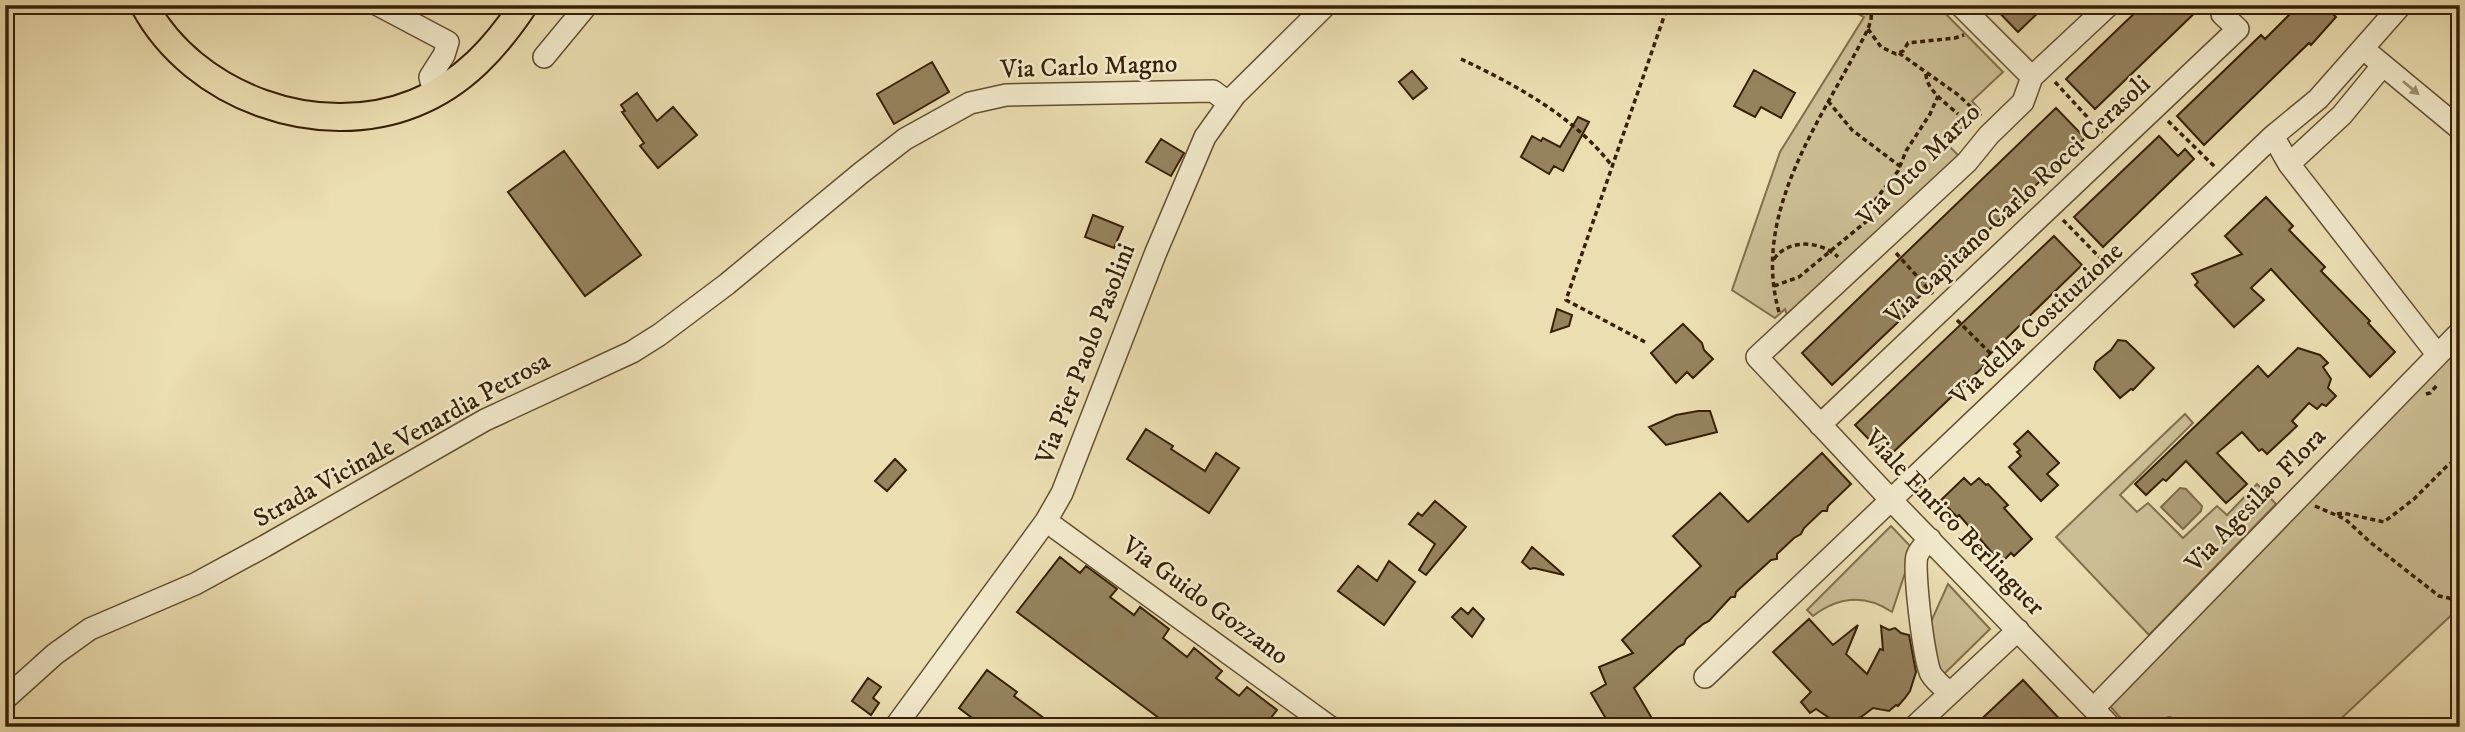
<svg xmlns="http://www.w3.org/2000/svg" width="2465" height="732" font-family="'IM FELL DW Pica',serif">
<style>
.green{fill:#ccbe94;stroke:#826f4c;stroke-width:2}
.water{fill:#ae9d77;stroke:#7e6b49;stroke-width:2}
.building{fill:#95835e;stroke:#372005;stroke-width:2}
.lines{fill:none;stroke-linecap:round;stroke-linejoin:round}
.minor-casing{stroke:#645030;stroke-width:24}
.major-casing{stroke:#372005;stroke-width:30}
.path{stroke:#372005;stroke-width:3.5;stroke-dasharray:5 3.5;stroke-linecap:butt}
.minor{stroke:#f2eacc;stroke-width:21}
.major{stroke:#ebdeb1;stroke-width:26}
.oneway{fill:#9e8f72}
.labels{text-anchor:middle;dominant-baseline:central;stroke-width:5;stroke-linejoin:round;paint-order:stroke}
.street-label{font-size:26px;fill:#372005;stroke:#f2eacc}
</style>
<rect width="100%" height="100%" fill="#ebdeb1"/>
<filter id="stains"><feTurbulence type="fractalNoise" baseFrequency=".00286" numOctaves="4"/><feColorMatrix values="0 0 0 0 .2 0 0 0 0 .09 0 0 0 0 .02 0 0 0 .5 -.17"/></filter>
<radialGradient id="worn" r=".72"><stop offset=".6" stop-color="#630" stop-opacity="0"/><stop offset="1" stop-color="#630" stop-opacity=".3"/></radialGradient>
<path class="green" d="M1842,5H1937L2003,72L1972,101L1980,110L1946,143L1961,158L1787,315L1785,309L1775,318L1732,290L1780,152L1864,17Z
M2460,342V607L2332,727H2129L2108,704Z
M2185,414L2193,423L2120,495L2137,512L2148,503L2183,538L2217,506L2227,515L2257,484L2276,504L2149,635L2056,537Z
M1891,526L1913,549L1892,612C1865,594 1838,597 1813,616L1807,610Z
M1948,584L1990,629L1943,675L1938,670L1929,626Z"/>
<path class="water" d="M2180,488L2186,489L2202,506L2201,511L2183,529L2161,507Z"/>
<path class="building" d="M1992,5H2046L2018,32Z
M2143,5H2203L2095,109L2066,79Z
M2299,5H2325L2336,17L2311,45L2309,43L2204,145L2177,116L2261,35L2265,39Z
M932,62L949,92L894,124L877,94Z
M1754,70L1795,93L1781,118L1761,107L1755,117L1734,106Z
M1412,71L1427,88L1413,99L1399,82Z
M637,93L657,121L673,107L697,135L658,168L640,146L644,143L622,112L625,111L621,105Z
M2056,108L2085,138L1917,299L1919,302L1832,385L1802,353Z
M1578,117L1589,122L1563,171L1554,166L1549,174L1521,157L1532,136L1541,141L1543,138L1560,147Z
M2159,136L2178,156L2185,149L2194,159L2103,247L2074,217Z
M1161,139L1184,153L1171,176L1146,162Z
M564,151L641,255L585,296L508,192Z
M2266,197L2293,226L2289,230L2325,267L2321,271L2370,321L2368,323L2395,352L2370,377L2271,269L2251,288L2264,300L2234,327L2195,285L2198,282L2192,274L2242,254L2225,236Z
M1093,215L1123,227L1114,248L1085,237Z
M2054,236L2082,265L1981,363L1984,366L1887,458L1855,425Z
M1557,309L1572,315L1569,326L1551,332Z
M1683,324L1702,343L1704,350L1713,359L1693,378L1687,372L1676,383L1651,353Z
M2118,340L2126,341L2154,368L2133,390L2131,389L2120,398L2094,369L2096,362L2111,350Z
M2298,348L2320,355L2328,363L2323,367L2331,379L2328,388L2336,396L2326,406L2322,404L2317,409L2309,403L2292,421L2297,426L2267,454L2262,449L2259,451L2242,432L2217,453L2247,484L2234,496L2226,503L2186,461L2166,481L2163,479L2146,495L2135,484L2258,366L2268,377Z
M1698,411H1710L1717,432L1666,445L1649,427L1676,415Z
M1146,429L1173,446L1171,449L1205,471L1216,453L1239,468L1209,513L1127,459Z
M2028,431L2059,463L2047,474L2058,485L2041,501L2009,467L2021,456L2017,452L2020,450L2014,444Z
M1822,453L1851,484L1828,506L1827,511H1822L1804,528L1801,534L1794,538L1777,554V559L1771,560L1736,592L1735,597H1731L1709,621L1703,624L1686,639L1684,644L1678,647L1634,688L1657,727H1594L1605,717L1591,693L1606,684L1599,667L1633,653L1622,640L1701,566L1673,536L1720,493L1748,522Z
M895,459L906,470L887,491L875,481Z
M1964,478L1971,485L1979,478L1986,485L1988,484L2008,505L2004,508L2032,539L2014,556L2011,553L2001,563L1959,515L1957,517L1941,500Z
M1435,501L1466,527L1426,575L1419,570L1435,544L1409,524L1418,513L1422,516Z
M1532,547L1564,575L1534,568L1530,569L1522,562Z
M1060,557L1080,573L1086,566L1117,589L1110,597L1134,615L1140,607L1169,629L1163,638L1187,657L1194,648L1222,671L1216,678L1239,696L1247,687L1277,710L1264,727H1171L1017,612Z
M1389,561L1415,582L1384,625L1338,591L1358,566L1377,581Z
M1461,608L1468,614L1473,608L1484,619L1472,637L1452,617Z
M1809,619L1833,645L1858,625L1846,654L1867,674L1880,649L1883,650L1881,626L1889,630L1895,628L1901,633L1909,635L1916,672L1910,691L1905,698L1898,706L1896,705L1889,711L1873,708L1861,717L1849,721L1831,719L1816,709L1810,713L1801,702L1811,692L1773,652Z
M987,670L1017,692L1014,696L1056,727H984L959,708Z
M868,678L881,687L873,698L879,703L871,715L852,701Z
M2023,680L2067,727H1973Z"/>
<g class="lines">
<defs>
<path id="minor" d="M378,5L448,42L444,55L430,77L434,94
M1960,5L2032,77
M2109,5L2032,77L2023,102L1989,135L1967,162L1757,357L1891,500L2111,727
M2372,56L2460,129
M544,57L587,5
M2273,136L2289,164L2437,354
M2289,164L2342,115L2383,65
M1820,425L2238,29L2222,14
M1046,521L1330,727
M1930,539C1925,544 1919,550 1917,556C1913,569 1924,662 1931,674C1935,681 1944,688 1950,693
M1705,677L2273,136L2318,99L2401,5
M5,699L55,654L90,629L195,584L265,546L485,420L632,352L659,335L727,284L861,173L905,139L970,103L1006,95L1213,91L1229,103
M2094,708L2460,332
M895,727L1046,521L1062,493L1156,252L1205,137L1235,95L1326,5
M1914,727L2018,630"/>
<path id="major" d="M144,5C193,97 319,142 415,103C463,84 496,47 524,5"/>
</defs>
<use href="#minor" class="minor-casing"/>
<use href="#major" class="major-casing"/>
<path class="path" d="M1868,29L1881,47L1896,54L1903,51L1908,43L1955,38L1964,35
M1899,53L1957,94L1981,116
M1461,59C1516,85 1575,117 1612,166
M1926,74C1926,90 1947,104 1958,114
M2055,82L2102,133
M1828,101L1852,130L1901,167
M2168,121L2215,167
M2063,220L2109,267
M1896,253L1933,294
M1774,259C1789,238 1821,241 1838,257
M1774,286L1799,277L1868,220L1876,199L1898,171L1906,151L1930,114L1938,96
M1779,312C1750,210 1825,115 1868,29L1871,20L1872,5
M1957,320L2004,367
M1645,342L1566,300L1668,5
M2426,394L2430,393L2438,384
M2315,506L2345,519L2370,542L2439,596L2449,598L2460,603
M2337,514L2343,513L2384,522L2414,499L2449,464L2460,458
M2143,727C2160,715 2179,716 2196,727"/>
<use href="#minor" class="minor"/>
<use href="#major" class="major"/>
</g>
<defs><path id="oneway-solid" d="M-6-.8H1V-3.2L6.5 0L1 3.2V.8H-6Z" transform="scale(1.75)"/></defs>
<use class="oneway" href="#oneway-solid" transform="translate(2411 88) rotate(40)"/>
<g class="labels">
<g class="street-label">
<text transform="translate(1089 67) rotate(-2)">Via Carlo Magno</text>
<text transform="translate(1919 165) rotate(-45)">Via Otto Marzo</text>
<text transform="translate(2018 200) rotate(-43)">Via Capitano Carlo Rocci Cerasoli</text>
<text transform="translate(2037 324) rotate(-43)">Via della Costituzione</text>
<text transform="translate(1086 354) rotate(-69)">Via Pier Paolo Pasolini</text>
<text transform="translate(402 440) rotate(-29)">Strada Vicinale Venardia Petrosa</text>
<text transform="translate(2256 500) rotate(-46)">Via Agesilao Flora</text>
<text transform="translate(1954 523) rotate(46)">Viale Enrico Berlinguer</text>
<text transform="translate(1205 601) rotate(36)">Via Guido Gozzano</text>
</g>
</g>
<rect width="2465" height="732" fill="none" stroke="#ebdeb1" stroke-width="28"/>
<rect x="7" y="7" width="2451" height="718" fill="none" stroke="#372005" stroke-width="3.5"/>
<rect x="14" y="14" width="2437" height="704" fill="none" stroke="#372005" stroke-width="2"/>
<rect width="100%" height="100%" filter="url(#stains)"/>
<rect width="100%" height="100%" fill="url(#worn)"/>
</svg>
